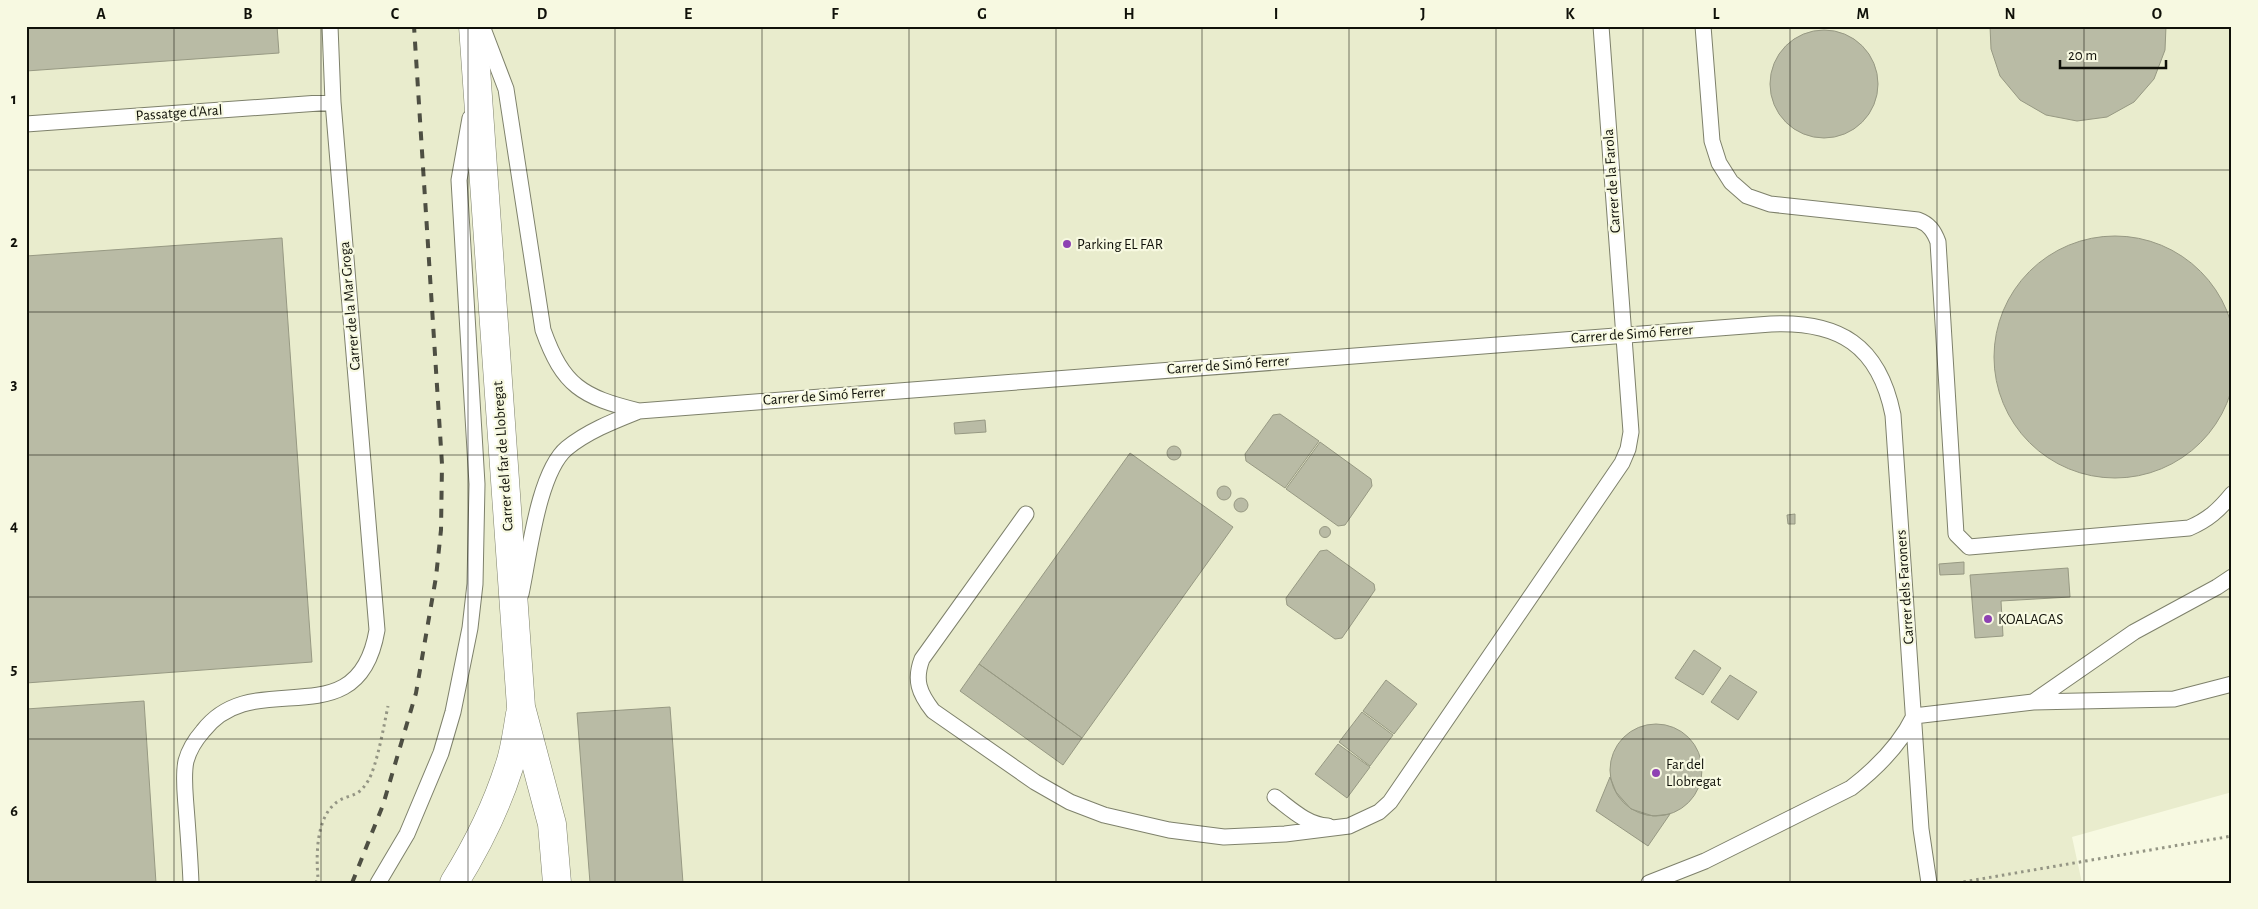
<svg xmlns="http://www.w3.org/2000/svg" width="2258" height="909" font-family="'Alegreya Sans',sans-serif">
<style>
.built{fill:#e9eccd}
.building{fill:#b9bba5;stroke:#979983}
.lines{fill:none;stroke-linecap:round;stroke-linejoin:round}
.lane-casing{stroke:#7e816b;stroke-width:17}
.street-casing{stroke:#7e816b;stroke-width:29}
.path{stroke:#949584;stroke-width:3;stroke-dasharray:2.5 4;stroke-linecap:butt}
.lane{stroke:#fff;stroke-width:15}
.street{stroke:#fff;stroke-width:28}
.rail{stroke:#4e4f43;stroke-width:4;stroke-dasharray:9 9;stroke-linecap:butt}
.grid{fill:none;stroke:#101109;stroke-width:1;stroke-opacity:0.55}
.poi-dot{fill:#8e42b3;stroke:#f7f9e1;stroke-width:2}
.labels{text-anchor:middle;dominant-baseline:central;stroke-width:4.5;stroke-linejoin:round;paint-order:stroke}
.street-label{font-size:15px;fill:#101109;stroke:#f7f9e1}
.poi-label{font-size:15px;fill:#101109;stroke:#f7f9e1;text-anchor:start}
.neatline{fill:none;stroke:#101109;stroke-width:2}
.grid-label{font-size:16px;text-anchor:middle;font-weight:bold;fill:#101109}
</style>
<rect width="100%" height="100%" fill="#f7f9e1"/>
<path class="built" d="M26,26H2232V792L2072,837L2082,883H26Z"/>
<path class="building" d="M26,26H277L279,53L26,71Z
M1990,26H2166L2165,50L2154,79L2134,102L2107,117L2077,121L2046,115L2020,100L2000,76L1991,49Z
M1770 84a54 54 0 1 1 108 0a54 54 0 1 1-108 0Z
M1994 357a121 121 0 1 1 242 0a121 121 0 1 1-242 0Z
M282,238L312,662L26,683V256Z
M1280,414L1319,441L1285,488L1246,461L1245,454L1273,415Z
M985,420L986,432L955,434L954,423Z
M1320,442L1371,479L1372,486L1345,525L1338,526L1286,489Z
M1167 453a7 7 0 1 1 14 0a7 7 0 1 1-14 0Z
M1130,453L1233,527L1082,738L979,664Z
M1217 493a7 7 0 1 1 14 0a7 7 0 1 1-14 0Z
M1234 505a7 7 0 1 1 14 0a7 7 0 1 1-14 0Z
M1795,514V524H1788L1787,515Z
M1319.5 532a5.5 5.5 0 1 1 11 0a5.5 5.5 0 1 1-11 0Z
M1327,550L1374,584L1375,590L1342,638L1335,639L1287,605L1286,598L1320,551Z
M1964,562V574L1940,575L1939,564Z
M2068,568L2070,597L2001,601L2003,636L1975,638L1970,575Z
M1694,650L1721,668L1703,695L1675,678Z
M979,664L1082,738L1063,765L960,691Z
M1730,675L1757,692L1738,720L1711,702Z
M1386,680L1417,704L1394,734L1363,711Z
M144,701L156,883H26V709Z
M670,707L683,883H590L577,713Z
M1362,712L1393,735L1370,766L1339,742Z
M1610 770a46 46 0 1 1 92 0a46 46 0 1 1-92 0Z
M1338,744L1370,767L1347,798L1315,774Z
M1610,777L1616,792L1631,809L1653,816L1670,814L1648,846L1596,811Z"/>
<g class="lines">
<defs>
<path id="lane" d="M482,26L506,89L543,330C563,386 582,397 639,411L1771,324C1839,321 1879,345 1893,415L1921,829L1929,883
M1703,26L1712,141L1719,163L1731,182L1747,196L1770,204L1918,220C1929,224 1934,231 1938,242L1956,534L1969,547L2189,528C2208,520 2219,510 2232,494
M26,124L333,102
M1026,514L922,659C914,680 919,693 933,711L1035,782L1070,802L1104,815L1169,830L1224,837L1285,834L1349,826L1379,812L1390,802L1622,463L1628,449L1631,432L1601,26
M521,594C529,557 538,472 567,448C588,431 614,421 639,411
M2033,702L2134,632L2217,587L2232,577
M1275,797C1291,809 1307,825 1328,826
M191,883C190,857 188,832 186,806C185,792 183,775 186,761C189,750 196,739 203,731C255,663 358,742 377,630L333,102L330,26
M378,883L407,834L441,753L453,712L470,628L475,584L477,484L459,180L470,118
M1649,883L1705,861L1851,788C1877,768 1900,745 1914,716L2033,702L2174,699L2232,684"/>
<path id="street" d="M473,26L521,707L552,824L557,883
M454,883C477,846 496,808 509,767C515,750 517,731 520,714"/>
</defs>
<use href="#lane" class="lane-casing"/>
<use href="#street" class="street-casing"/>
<path class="path" d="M316,883L318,878C316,855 316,817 337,802C350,793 357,799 368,781C377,766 384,725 388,706
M1957,883L2232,836"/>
<use href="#lane" class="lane"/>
<use href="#street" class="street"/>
<path class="rail" d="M352,883L383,805L416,693L436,577L441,530L442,464L414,26"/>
</g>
<path class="grid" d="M174,26V883M321,26V883M468,26V883M615,26V883M762,26V883M909,26V883M1056,26V883M1202,26V883M1349,26V883M1496,26V883M1643,26V883M1790,26V883M1937,26V883M2084,26V883M26,170H2232M26,312H2232M26,455H2232M26,597H2232M26,739H2232"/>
<g class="poi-dot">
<circle cx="1067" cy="244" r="5"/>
<circle cx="1988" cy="619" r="5"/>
<circle cx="1656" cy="773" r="5"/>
</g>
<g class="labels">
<g class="street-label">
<text transform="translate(179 113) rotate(-4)">Passatge d'Aral</text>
<text transform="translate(1612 181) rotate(-94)">Carrer de la Farola</text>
<text transform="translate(350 306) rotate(-95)">Carrer de la Mar Groga</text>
<text transform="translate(1632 334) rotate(-4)">Carrer de Simó Ferrer</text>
<text transform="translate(1228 365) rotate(-4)">Carrer de Simó Ferrer</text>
<text transform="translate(824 396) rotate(-4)">Carrer de Simó Ferrer</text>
<text transform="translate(503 456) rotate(-94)">Carrer del far de Llobregat</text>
<text transform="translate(1905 587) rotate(-94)">Carrer dels Faroners</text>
</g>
<g class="poi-label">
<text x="1077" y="244">Parking EL FAR</text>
<text x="1998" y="619">KOALAGAS</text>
<text x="1666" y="764">Far del<tspan x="1666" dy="17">Llobregat</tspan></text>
</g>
</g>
<rect width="2258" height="909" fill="none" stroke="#f7f9e1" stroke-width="55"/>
<path d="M2060 60v8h106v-8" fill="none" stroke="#101109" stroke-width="2.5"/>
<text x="2068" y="60" font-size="15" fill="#101109" stroke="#f7f9e1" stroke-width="4" paint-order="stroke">20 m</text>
<rect x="28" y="28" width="2202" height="854" class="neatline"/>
<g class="grid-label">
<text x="101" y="19">A</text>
<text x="248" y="19">B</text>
<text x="395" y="19">C</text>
<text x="542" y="19">D</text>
<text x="688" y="19">E</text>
<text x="835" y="19">F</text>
<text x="982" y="19">G</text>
<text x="1129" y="19">H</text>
<text x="1276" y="19">I</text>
<text x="1423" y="19">J</text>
<text x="1570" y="19">K</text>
<text x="1716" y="19">L</text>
<text x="1863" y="19">M</text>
<text x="2010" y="19">N</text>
<text x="2157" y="19">O</text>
<text x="14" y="104">1</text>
<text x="14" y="247">2</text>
<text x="14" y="389">3</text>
<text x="14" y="531">4</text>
<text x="14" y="674">5</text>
<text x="14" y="816">6</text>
</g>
</svg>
